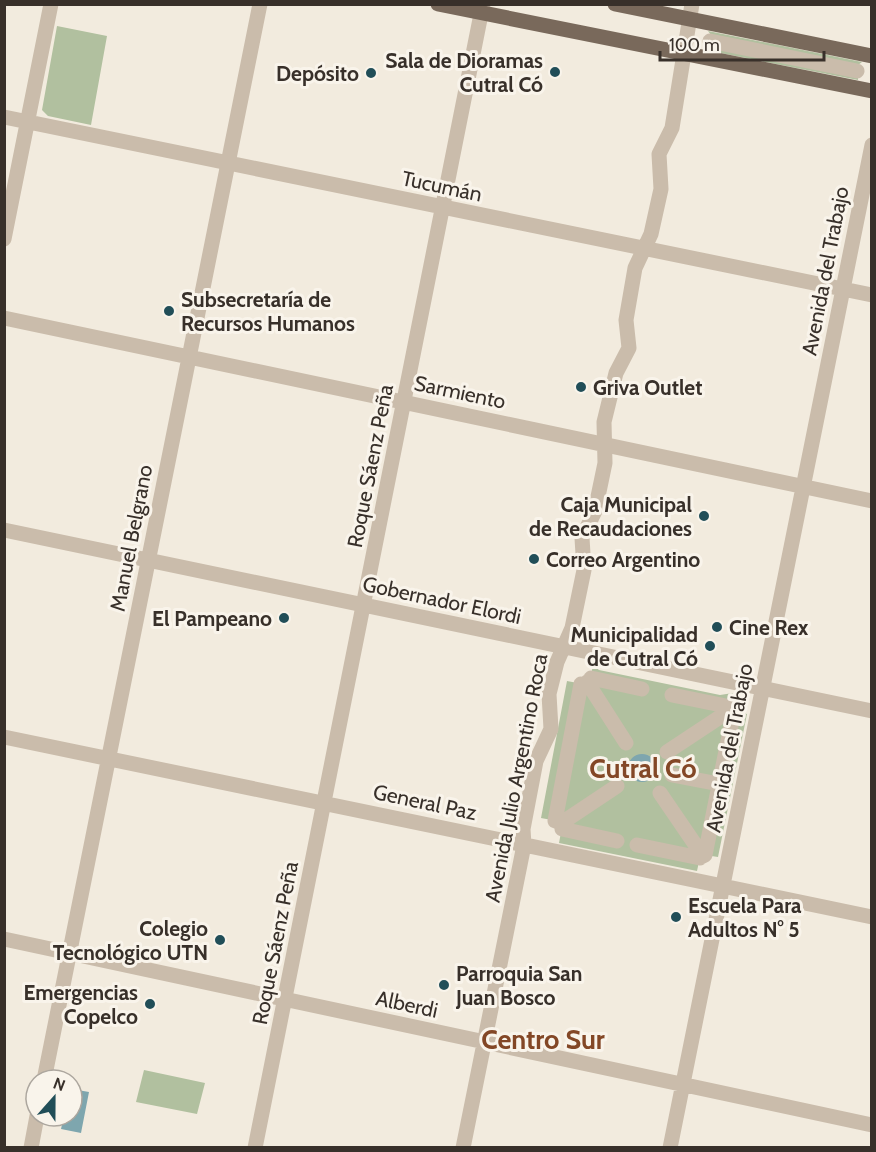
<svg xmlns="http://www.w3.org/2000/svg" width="876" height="1152" font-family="Cabin,sans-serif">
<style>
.green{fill:#b1c09f}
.water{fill:#7ea6ae}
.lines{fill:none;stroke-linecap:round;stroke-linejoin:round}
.minor{stroke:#cabcab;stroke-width:15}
.major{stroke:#79695b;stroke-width:15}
.poi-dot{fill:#214e58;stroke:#f9f4eb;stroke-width:2}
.labels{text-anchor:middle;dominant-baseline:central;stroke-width:6;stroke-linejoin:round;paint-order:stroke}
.poi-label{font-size:21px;font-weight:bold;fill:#38302a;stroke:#f9f4eb;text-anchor:end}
.street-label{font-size:21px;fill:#38302a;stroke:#f9f4eb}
.district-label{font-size:27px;font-weight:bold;fill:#834726;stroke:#f9f4eb}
</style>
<rect width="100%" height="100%" fill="#f2ebde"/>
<path class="green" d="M57,26L107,36L91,125L48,116L42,110Z
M708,31L862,62L858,65V80L705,50L709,46L711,35Z
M593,665L599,670L720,695L733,693L731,707L734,711L747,714L718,857L705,855L700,857L697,871L559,843L562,827L557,821L541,818L567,681L583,684L590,680Z
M144,1070L205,1083L197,1114L136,1102Z"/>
<path class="water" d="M628 768a14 14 0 1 1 28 0a14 14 0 1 1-28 0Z
M72,1089L89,1092L81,1133L61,1129L64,1116H72Z"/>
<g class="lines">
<path class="minor" d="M710,41L857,71
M4,117L872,295
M4,239L51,4
M4,318L872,501
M4,530L872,711
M591,678L642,689
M587,682L626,743
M672,695L731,707
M4,737L872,917
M667,752L732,709
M672,775L719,784
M660,793L703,856
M555,821L581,684
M560,824L617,786
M562,829L617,841
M637,845L700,858
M705,855L734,711
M4,939L872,1125
M44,1080L260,4
M31,1148L37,1116
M255,1148L483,4
M463,1148L524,845L523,829L536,761L551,729L549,694L557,662L572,628L584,570L582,538L595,511L605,463L604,422L616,373L629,348L626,320L635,268L651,234L661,189L659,154L672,128L692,4
M670,1148L872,145"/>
<path class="major" d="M438,4L872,91
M615,4L872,56"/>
</g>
<g class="poi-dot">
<circle cx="555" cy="72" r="6"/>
<circle cx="371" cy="73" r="6"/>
<circle cx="169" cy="311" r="6"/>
<circle cx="581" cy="387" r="6"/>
<circle cx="704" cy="516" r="6"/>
<circle cx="534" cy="559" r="6"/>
<circle cx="284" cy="618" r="6"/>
<circle cx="717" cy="627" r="6"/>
<circle cx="710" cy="646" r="6"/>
<circle cx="676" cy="917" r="6"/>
<circle cx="220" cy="940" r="6"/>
<circle cx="444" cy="985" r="6"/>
<circle cx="150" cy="1004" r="6"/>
</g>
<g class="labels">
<g class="poi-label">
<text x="543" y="60">Sala de Dioramas<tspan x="543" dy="24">Cutral Có</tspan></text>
<text x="359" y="73">Depósito</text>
<text x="181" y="299" text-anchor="start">Subsecretaría de<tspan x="181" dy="24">Recursos Humanos</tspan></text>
<text x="593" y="387" text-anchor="start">Griva Outlet</text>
<text x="692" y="504">Caja Municipal<tspan x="692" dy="24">de Recaudaciones</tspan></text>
<text x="546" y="559" text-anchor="start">Correo Argentino</text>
<text x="272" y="618">El Pampeano</text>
<text x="729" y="627" text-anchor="start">Cine Rex</text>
<text x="698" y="634">Municipalidad<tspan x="698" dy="24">de Cutral Có</tspan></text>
<text x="688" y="905" text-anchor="start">Escuela Para<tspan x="688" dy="24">Adultos N° 5</tspan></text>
<text x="208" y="928">Colegio<tspan x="208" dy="24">Tecnológico UTN</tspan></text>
<text x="456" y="973" text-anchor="start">Parroquia San<tspan x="456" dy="24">Juan Bosco</tspan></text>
<text x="138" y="992">Emergencias<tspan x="138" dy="24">Copelco</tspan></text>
</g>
<g class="street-label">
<text transform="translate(442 186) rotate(12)">Tucumán</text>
<text transform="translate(825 271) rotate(-79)">Avenida del Trabajo</text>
<text transform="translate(460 392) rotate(12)">Sarmiento</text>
<text transform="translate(370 466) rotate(-79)">Roque Sáenz Peña</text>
<text transform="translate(131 538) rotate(-79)">Manuel Belgrano</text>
<text transform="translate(442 600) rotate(12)">Gobernador Elordi</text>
<text transform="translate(729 748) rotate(-79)">Avenida del Trabajo</text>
<text transform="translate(516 778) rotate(-79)">Avenida Julio Argentino Roca</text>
<text transform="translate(425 802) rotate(12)">General Paz</text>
<text transform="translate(275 943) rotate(-79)">Roque Sáenz Peña</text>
<text transform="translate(407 1004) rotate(12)">Alberdi</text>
</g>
<g class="district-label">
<text x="643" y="768">Cutral Có</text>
<text x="543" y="1039">Centro Sur</text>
</g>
</g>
<rect width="876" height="1152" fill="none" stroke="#38302a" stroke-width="12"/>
<g transform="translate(54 1098) rotate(21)"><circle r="28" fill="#f9f4eb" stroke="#aca69e" stroke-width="1.5"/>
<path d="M0-4.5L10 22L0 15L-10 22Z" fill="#214e58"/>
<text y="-9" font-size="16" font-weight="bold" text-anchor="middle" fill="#38302a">N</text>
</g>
<path d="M660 51v9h164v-9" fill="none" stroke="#38302a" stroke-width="3"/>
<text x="669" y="51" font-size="18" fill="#38302a" stroke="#f9f4eb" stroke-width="4.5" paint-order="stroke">100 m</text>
</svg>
